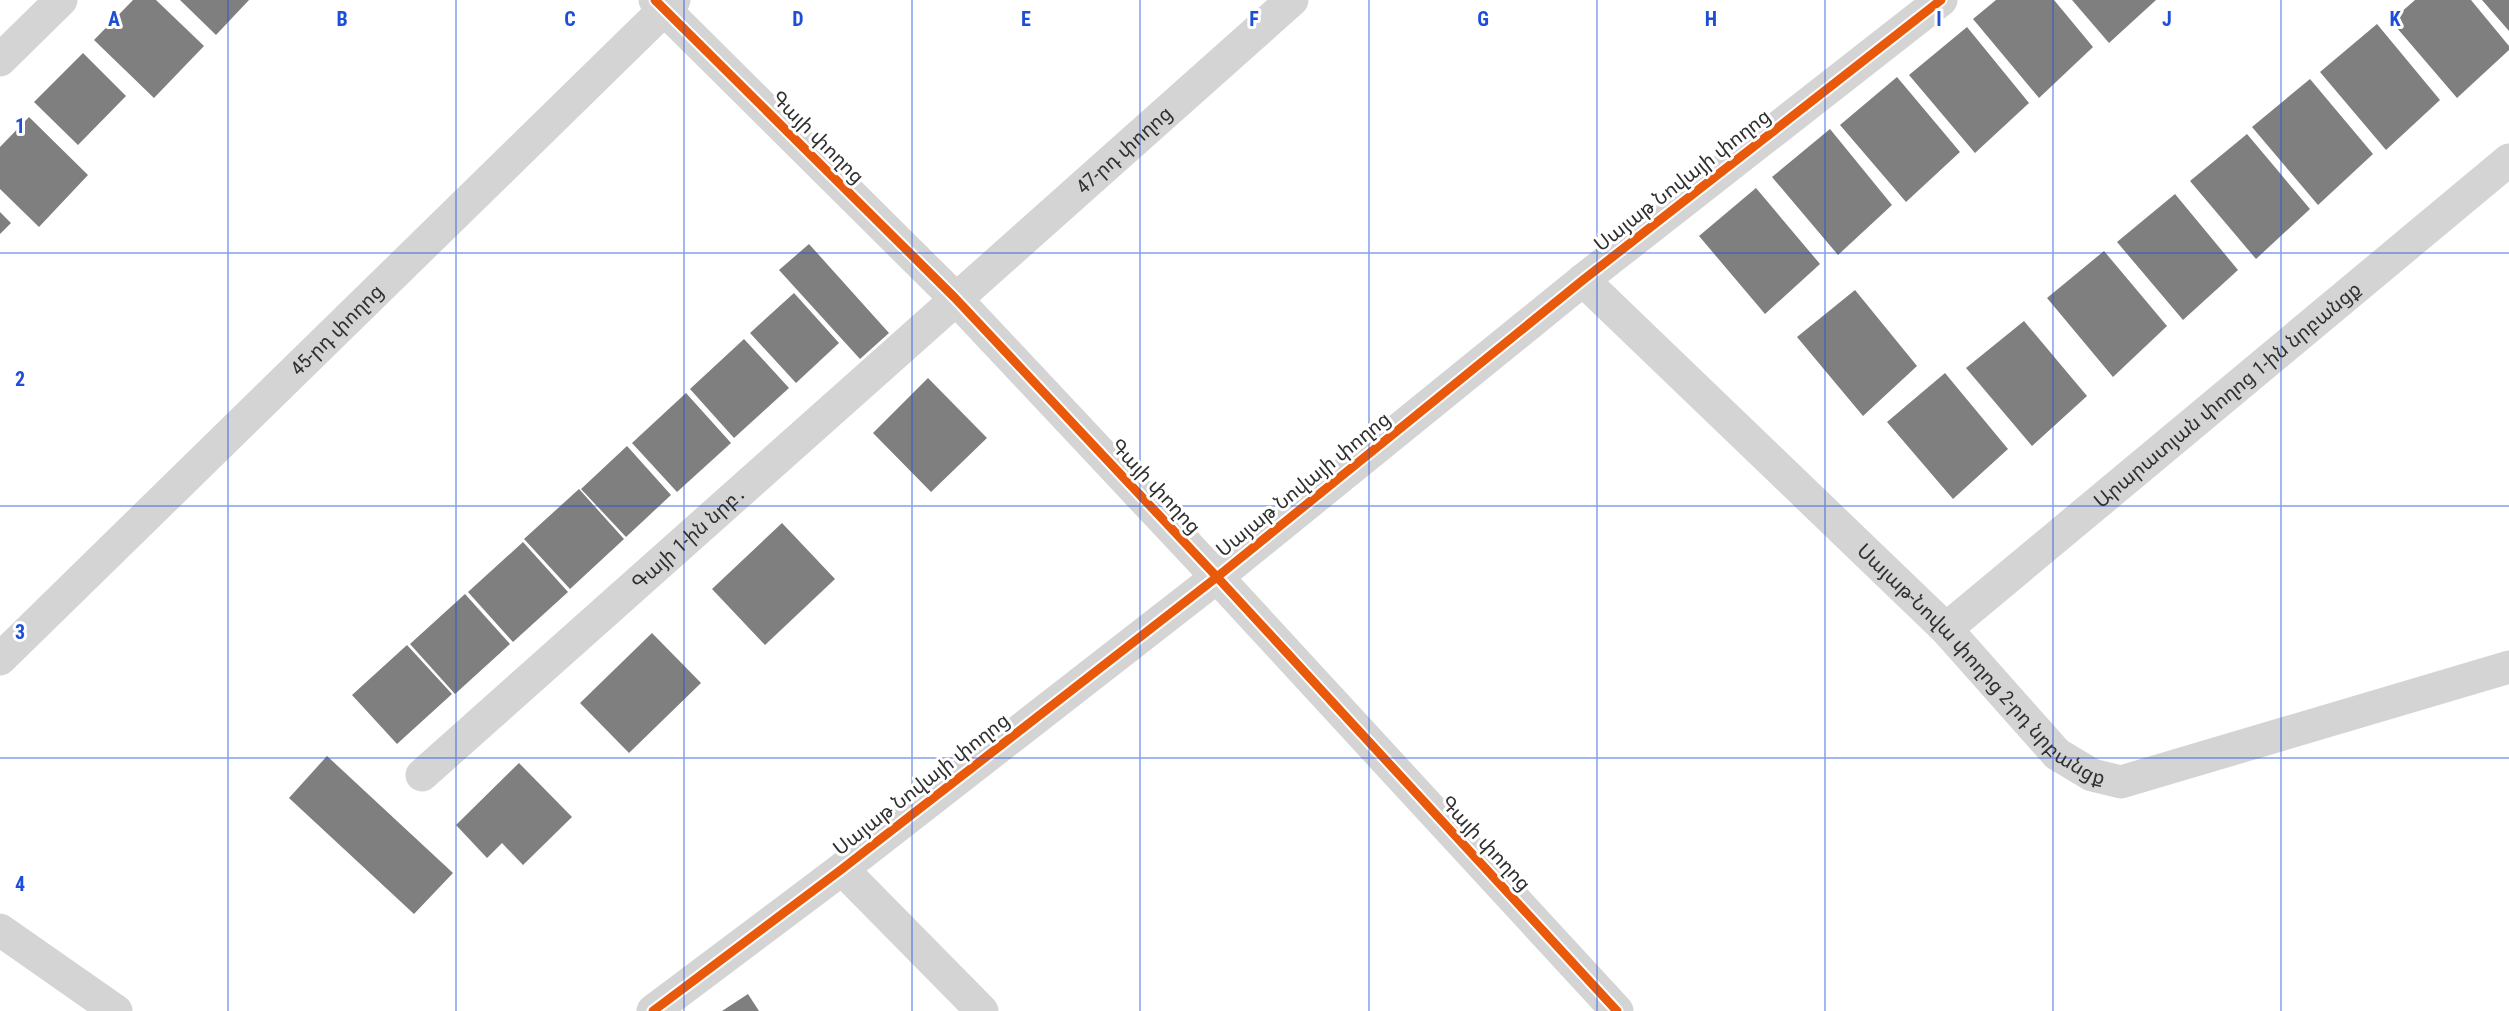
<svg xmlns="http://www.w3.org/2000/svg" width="2509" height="1011" font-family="'Roboto Condensed','Noto Sans Armenian',sans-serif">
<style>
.building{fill:#7f7f7f}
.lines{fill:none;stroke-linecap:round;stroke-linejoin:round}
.minor{stroke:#d4d4d4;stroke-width:33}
.cycleway-casing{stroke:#fff;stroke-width:13}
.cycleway{stroke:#e8590c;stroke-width:9}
.grid{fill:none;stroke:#1d4ed8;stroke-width:1.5;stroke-opacity:0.55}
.labels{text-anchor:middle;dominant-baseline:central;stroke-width:6;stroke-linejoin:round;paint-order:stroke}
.street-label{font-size:20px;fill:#303030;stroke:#fff}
.grid-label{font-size:20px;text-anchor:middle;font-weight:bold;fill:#1d4ed8;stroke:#fff;stroke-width:6;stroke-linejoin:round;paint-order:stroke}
</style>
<rect width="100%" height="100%" fill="#fff"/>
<path class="building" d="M133,0H156L204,46L154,98L94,40Z
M180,0H249L216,35Z
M1996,0H2054L2093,47L2039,98L1973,19Z
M2072,0H2156L2109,43Z
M2415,0H2471L2509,46V50L2457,98L2391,21Z
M2482,0H2509V31Z
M2377,24L2440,100L2386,150L2320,72Z
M1967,27L2029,103L1975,153L1909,75Z
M83,53L126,96L78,145L34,102Z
M1897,77L1960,152L1906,202L1840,125Z
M2310,79L2373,154L2318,205L2252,127Z
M29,117L88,175L39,227L0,189V147Z
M1830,129L1892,205L1838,255L1772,177Z
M2247,134L2310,209L2256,259L2190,181Z
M1756,188L1820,264L1765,314L1699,236Z
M2175,194L2238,270L2183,320L2117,242Z
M0,212L11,223L0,234Z
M809,244L889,333L860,359L779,270Z
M2104,251L2167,326L2113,377L2047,298Z
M1855,290L1917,366L1863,416L1797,337Z
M794,293L839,343L796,383L750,333Z
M2024,321L2087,396L2032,446L1966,368Z
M744,339L789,388L734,438L690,389Z
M1945,373L2008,449L1953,499L1887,422Z
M928,378L987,438L931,492L873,433Z
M686,393L731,443L677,492L632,443Z
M627,446L671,495L626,537L581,489Z
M579,489L624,539L570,589L524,539Z
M782,523L835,579L765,645L712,589Z
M523,542L568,592L513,642L468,592Z
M465,594L510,644L455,694L410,644Z
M652,633L701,683L629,753L580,703Z
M407,645L452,694L397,744L352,695Z
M327,756L453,873L414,914L289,798Z
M519,763L572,817L523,865L502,843L487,858L456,825Z
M748,994L759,1011H722Z"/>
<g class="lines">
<g class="minor">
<path d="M655,0L955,298L1217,577L1617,1011"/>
<path d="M0,60L61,0"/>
<path id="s1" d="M1583,280L1946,629L2057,754L2092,775L2121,782L2509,667"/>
<path id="s2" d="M1946,629L2509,160"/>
<path id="s3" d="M0,659L674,0"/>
<path id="s4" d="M422,775L1292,0"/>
<path d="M842,869L982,1011"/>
<path d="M0,930L116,1011"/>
<path d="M653,1011L842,869L1217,577L1583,280L1941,0"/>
</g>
<defs>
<path id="cycleway" d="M655,0L955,298L1217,577L1617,1011
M653,1011L842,869L1217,577L1583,280L1941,0"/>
</defs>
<use href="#cycleway" class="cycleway-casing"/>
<use href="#cycleway" class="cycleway"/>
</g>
<path class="grid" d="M228,0V1011M456,0V1011M684,0V1011M912,0V1011M1140,0V1011M1369,0V1011M1597,0V1011M1825,0V1011M2053,0V1011M2281,0V1011M0,253H2509M0,506H2509M0,758H2509"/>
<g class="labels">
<g class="street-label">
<text transform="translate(818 137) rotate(45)">Գայի փողոց</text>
<text stroke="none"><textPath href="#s4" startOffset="940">47-րդ փողոց</textPath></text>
<text transform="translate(1682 180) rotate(-38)">Սայաթ Նովայի փողոց</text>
<text stroke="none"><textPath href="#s3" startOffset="471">45-րդ փողոց</textPath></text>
<text stroke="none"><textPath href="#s2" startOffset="366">Արարատյան փողոց 1-ին նրբանցք</textPath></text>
<text transform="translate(1303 484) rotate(-39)">Սայաթ Նովայի փողոց</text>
<text transform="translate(1156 486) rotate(47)">Գայի փողոց</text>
<text stroke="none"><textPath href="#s4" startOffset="357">Գայի 1-ին նրբ․</textPath></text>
<text stroke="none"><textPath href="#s1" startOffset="555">Սայաթ-Նովա փողոց 2-րդ նրբանցք</textPath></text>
<text transform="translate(921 784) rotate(-38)">Սայաթ Նովայի փողոց</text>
<text transform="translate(1486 843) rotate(47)">Գայի փողոց</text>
</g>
</g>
<g class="grid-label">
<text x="114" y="26">A</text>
<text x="342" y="26">B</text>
<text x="570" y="26">C</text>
<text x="798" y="26">D</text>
<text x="1026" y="26">E</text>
<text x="1254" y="26">F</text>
<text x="1483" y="26">G</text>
<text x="1711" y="26">H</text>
<text x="1939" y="26">I</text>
<text x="2167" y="26">J</text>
<text x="2395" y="26">K</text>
<text x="20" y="133">1</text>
<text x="20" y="386">2</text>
<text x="20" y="639">3</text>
<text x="20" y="891">4</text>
</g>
</svg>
